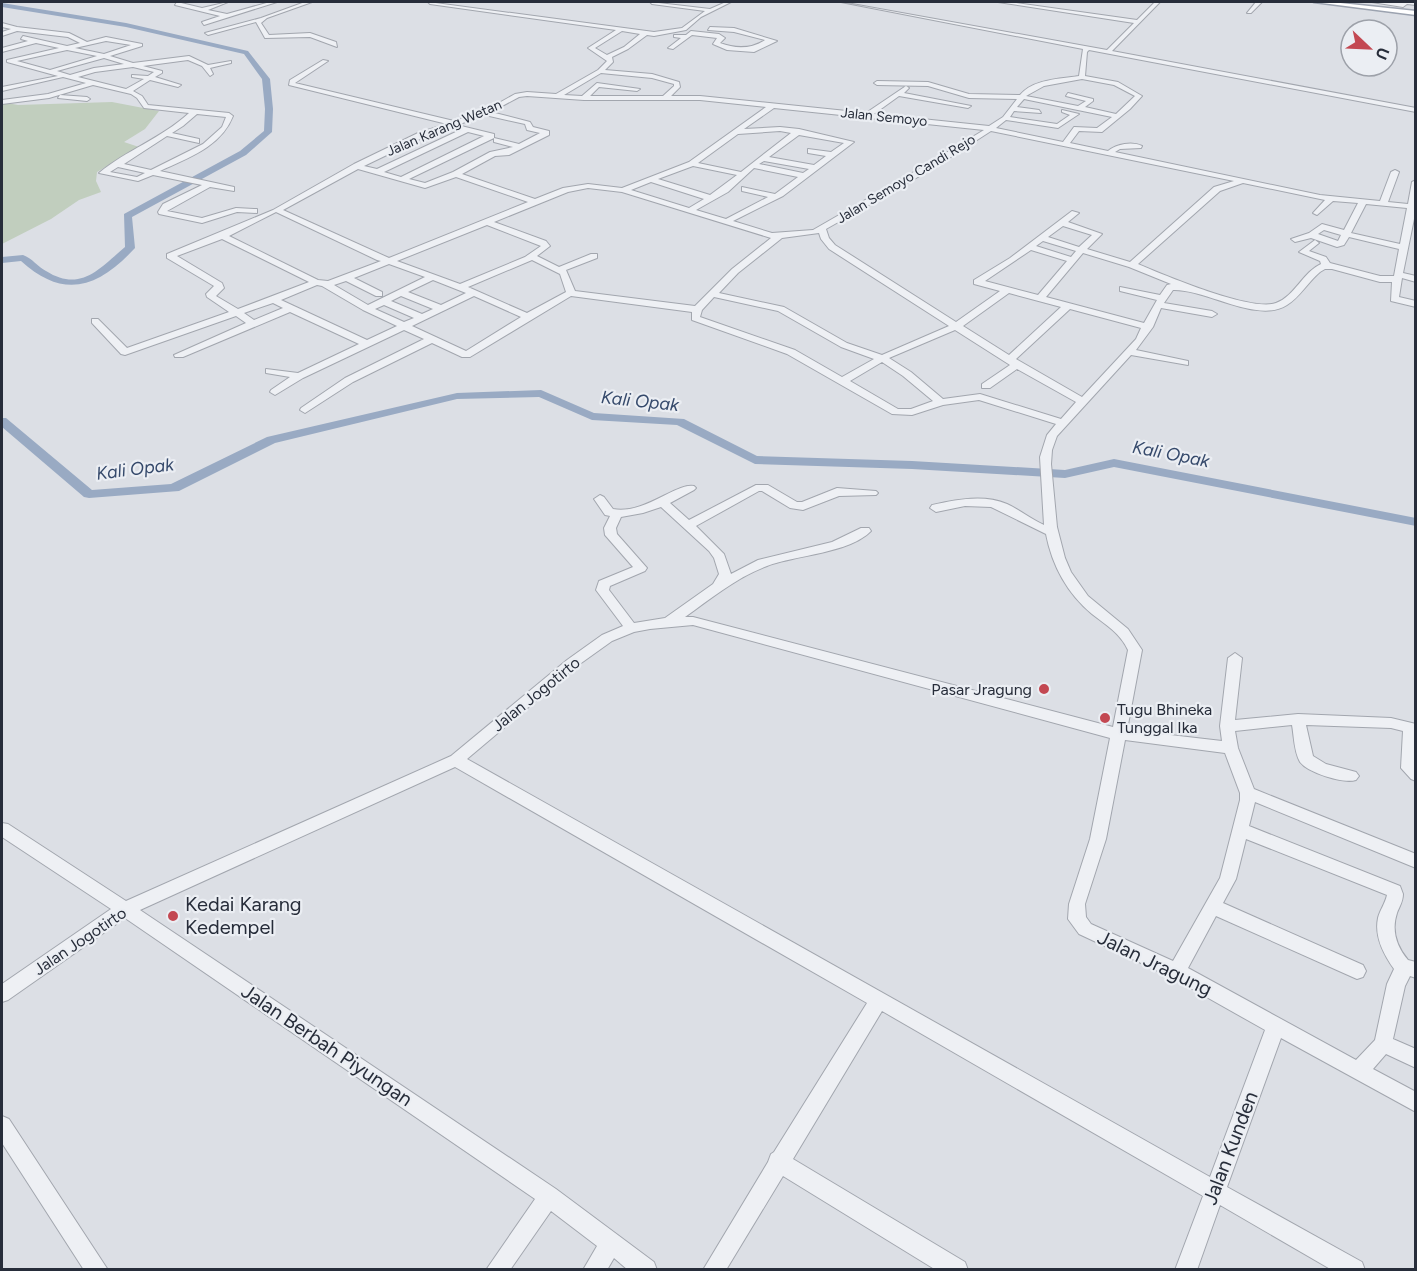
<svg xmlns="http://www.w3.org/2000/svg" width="1417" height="1271" font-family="Figtree,sans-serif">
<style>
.green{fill:#c1cebe}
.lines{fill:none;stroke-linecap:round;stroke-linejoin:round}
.river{fill:#99aac3;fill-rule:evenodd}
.minor-casing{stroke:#a2a6ae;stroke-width:2}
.major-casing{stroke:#9ca3b0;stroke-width:3}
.minor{fill:#eef0f4;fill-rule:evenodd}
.major{fill:#fff;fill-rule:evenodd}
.poi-dot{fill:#c34852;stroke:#ebeef3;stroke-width:2}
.labels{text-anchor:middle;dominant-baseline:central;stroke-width:4.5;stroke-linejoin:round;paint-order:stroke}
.far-street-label{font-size:14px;fill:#272d3a;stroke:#ebeef3}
.poi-label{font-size:16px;fill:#272d3a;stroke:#ebeef3;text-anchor:end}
.street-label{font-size:16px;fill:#272d3a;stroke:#ebeef3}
.water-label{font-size:18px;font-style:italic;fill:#35496b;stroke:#ebeef3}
.near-poi-label{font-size:20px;fill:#272d3a;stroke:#ebeef3;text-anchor:start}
.near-street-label{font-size:20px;fill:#272d3a;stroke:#ebeef3}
</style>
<rect width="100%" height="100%" fill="#dcdfe5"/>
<path class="green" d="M2,102L18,105L112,102L159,111L145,129L124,142L139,147L97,172L96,181L101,192L79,200L51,219L2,244Z"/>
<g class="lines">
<path class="river" d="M2,3L126,23L248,51L270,79L273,109L272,132L246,155L132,217L135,248C98,288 64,300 21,261L2,263V257L23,255C32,258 38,267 46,271C81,293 100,268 125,247L124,214L240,151L264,131L265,109L262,79L244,54L126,27L2,7Z
M541,390L594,413L684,419L757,456L912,461L1065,470L1114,459L1416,518V526L1114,467L1065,478L912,469L755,464L677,425L592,420L539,397L457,399L275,443L179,491L89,498L84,497L2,427V418H6L92,490L171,484L267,437L457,393Z"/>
<defs>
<path id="minor" d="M177,2L202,8L228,2L208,10L227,14L270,2H277L204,25L202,22L220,16L175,5Z
M305,2H312L267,18L261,23L269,35L310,33L336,42L337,47L310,37L265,38L256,22L208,35L205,33L261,18Z
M428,2L654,32L682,28L705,11L652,4L650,2L710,9L726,2H731L701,17L686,30L654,36L647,35L628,49L612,57L613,62L605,70L652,74L679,82L680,87L671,96H700L866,113L906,86L909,88L904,93L971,106L968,108L899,96L874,114L989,126L1003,117L1017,99L969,98L928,86L877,85L874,83L877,81L928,82L969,94L1020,95C1033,79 1060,79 1079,76L1083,49L841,2L1107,50L1134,23L998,2H1009L1137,20L1155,2H1160L1112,51L1416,108V112L1089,50L1087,52L1085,76L1118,82L1142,96L1130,109L1102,132L1079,131L1070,143L1108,151C1117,144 1132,141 1142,146L1141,148L1120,149L1115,152L1320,195L1380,201L1391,172L1395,170L1399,172L1388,202L1408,204L1412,182L1416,180V209L1403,273L1416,276V282L1402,278L1399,297L1416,301V307L1391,301L1392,282H1380L1332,269H1325L1320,272C1308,282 1300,297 1287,305C1258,324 1206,289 1173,290L1164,303L1212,311L1217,314L1212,317L1161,308L1153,327L1136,350L1188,361V365L1131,355L1057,436L1052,450L1051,464L1057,527L1065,558L1071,572L1088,596L1128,629L1142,650L1127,730L1222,741L1220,726L1228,658L1235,653L1242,658L1235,720L1298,714L1391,718L1416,724V781L1411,779L1401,768L1403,731L1391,728L1306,725L1313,756L1326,764L1356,772L1359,776L1356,780C1344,784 1308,773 1300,762C1294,752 1294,736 1292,725L1235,731L1238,748L1254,789L1416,854V868L1255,802L1249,826L1400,886L1403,894C1403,902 1399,907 1397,913C1391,931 1397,947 1408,960L1416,962V978L1410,976L1405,986L1393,1039L1416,1049V1068L1386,1054L1373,1069L1416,1092V1112L1281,1038L1227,1187L1362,1262L1365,1270H1332L1220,1205L1197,1270H1175L1203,1196L882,1011L793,1159L965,1262L968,1270H936L783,1176L726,1270H703L768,1162L771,1154L774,1152L867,1003L455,767L140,910L556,1189L654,1262L657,1270H628L614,1258L607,1270H583L597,1246L551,1211L510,1270H486L535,1199L125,918L8,1000L2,1002V984L111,909L2,837V823L8,824L126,901L451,756L567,660L602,635L623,626L596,590L599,581L633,567L605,535L604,528L610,516L605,515L594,499L600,495L604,497L613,509C644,515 677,482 694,486L696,488L694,490L670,503L689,520L756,485H768L797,502H802L837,488L876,491L878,493L876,495L839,496L803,510L790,508L762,491H759L696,526L724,554L731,574L758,560L832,542L861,528H869L871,531C850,553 796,555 767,566C737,577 710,599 685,617H693L1113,727L1128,650C1120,633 1106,625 1092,614C1067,593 1052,565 1046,534L991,507L965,506L936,512L930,508L932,505C956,500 983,494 1007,504C1020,510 1031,519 1044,525L1040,457L1047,435L1056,424L979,400L943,405L912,415L892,414L787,354L692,320V312L571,296L470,357H462L432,343L353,382L305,413L300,410L301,408L345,378L424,339L404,330L303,378L275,395L270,392L271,390L290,377L266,373V369L298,373L359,344L290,312L183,357H175L174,355L246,323L236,316L125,355L121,354L92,323V319H98L127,348L229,312L207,297L206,294L214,286L167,258V254L273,210L354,164L418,133L447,124L289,85L290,80L323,60L328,61L295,83L454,121L483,112L515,94L527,92L556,94L598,70L607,61L588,48L616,30L430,4ZM622,31L640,34L624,47L607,55L595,48ZM601,73L652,78L674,84V86L663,96H590L599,87L637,91L640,89L597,83L582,96L564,95ZM1082,79L1114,85L1135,96L1116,114L1085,107L1093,101V99L1068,93L1066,96L1086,101L1078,106L1026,96L1044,86ZM527,96L584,100H700L766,107L689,162L622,188L588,184L563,188L535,199L462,174L495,156L509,155L549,135V131L533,127L530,122L491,112L519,97ZM1024,99L1112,117L1097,128L1074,127L1063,142L996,128L1006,120L1058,128L1079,114L1062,110V112L1070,115L1057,124L1010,117L1014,111L1041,113L1039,110L1017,107ZM774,108L984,130L926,165L813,230L772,233L733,221L783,196L854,142L799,129L780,127L744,129ZM485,115L525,124L527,130L540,133L519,144L494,138V142L513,147L490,152L453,172L425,183L409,179L494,138V134L457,125ZM450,127L460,130L377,169L364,166L424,137ZM780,131L791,133L741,172L698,163L738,134ZM991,131L1234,181L1214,187L1130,262L1087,249L1102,234L1068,222L1079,213L1072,211L1010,258L974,280V284L1000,291L956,322L835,245L829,238L826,229L932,169ZM468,132L484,136L401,177L384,172ZM799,135L844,143L831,152L808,149V153L826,156L814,165L769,157ZM764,161L809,169L803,173L759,164ZM693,166L737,175L710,195L658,179ZM754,168L798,177L775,194L742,187V191L768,197L726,219L696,210L728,192ZM358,169L425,188L456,177L528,202L389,258L283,210ZM651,182L704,199L689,208L631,190ZM1243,183L1325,200L1313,213L1317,215L1333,201L1358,203L1344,230L1322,224L1309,233L1291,239L1295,242L1311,238L1337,247L1344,245L1349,237L1399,249L1394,276H1380L1330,263L1326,257L1309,251L1319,243L1315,240L1299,252L1320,261L1321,264C1303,272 1295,296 1276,303C1251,312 1164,275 1138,264L1220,191ZM588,188L622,192L771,238L732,269L695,306L575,291L566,270L597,258V254H591L559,267L537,256L550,246L546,241L494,222L568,192ZM1366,204L1407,208L1400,244L1351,233ZM276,212L377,260L381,261L328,281L318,280L229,236ZM487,225L541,246L525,257L460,284L397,261ZM1063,226L1092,235L1079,247L1048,237ZM1324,230L1341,235L1338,241L1318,234ZM819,233L821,239L829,249L949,326L882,355L847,343L784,307L719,293L738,273L782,238ZM222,239L309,282L238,309L216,296L224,288L222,283L177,256ZM1043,241L1076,251L1071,257L1036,246ZM1031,250L1067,261L1038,295L985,281ZM1083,253L1129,267L1171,284L1167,285L1160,295L1120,287V291L1157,300L1144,323L1046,297ZM532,260L560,274L566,292L527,313L468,287ZM389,264L425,277L368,305L334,285L346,281L376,296H382V292L354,278ZM433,280L466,293L441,305L408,292ZM317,285L322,286L363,310L397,326L367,340L281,300ZM1009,293L1061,307L1009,355L963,326ZM401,296L433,309L422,314L391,301ZM474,296L521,317L466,351L412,326ZM714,297L778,311L841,347L874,359L842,377L795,350L700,317L702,310ZM273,303L283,308L254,320L244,313ZM384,305L414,318L404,322L375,309ZM1070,309L1141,328L1136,339L1082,397L1016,359ZM955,330L1010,365L982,384V388H990L1017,369L1076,402L1061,419L980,394L943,399L911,372L889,358ZM882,362L903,376L933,401L911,409H898L850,381ZM661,507L709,551L714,558L719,574L713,584L665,618L634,623L609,590L610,586L645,571L647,568L617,534L616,528L621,517L643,513ZM693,625L1110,738L1090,839L1069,904L1068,919L1079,934L1171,977L1265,1030L1210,1177L467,759L577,666L612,641L634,632L650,629ZM1125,740L1225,753L1240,793V800L1220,878L1173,961L1091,924L1086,917L1085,904L1106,839ZM1246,839L1387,895C1385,904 1380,910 1378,918C1374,937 1384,955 1394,969L1387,984L1375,1040L1356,1060L1188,968L1216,916L1357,979L1363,977L1366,971L1363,965L1223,903L1236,879Z
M1256,2H1262L1251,13H1247Z
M1372,2H1416V5L1407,4L1403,7Z
M2,23L17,27L69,33L87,42L106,37L142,44V46L110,56L133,63L189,56L208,65L231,61V63L210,68L213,74L210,76L202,66L188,60L143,66L162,71V73L155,77L181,85L178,87L150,80L133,91L142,96L148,105L229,113L233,116C221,147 188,158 160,171L234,187V191L210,187L167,211L202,218L236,208L254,209H257V213L237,212L202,223L159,214L158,212L163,204L202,185L153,175L138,181L99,173C125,151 162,138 189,113L144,108L137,98L131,94L93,85L49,98L2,104V100L48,94L86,83L63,77L2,91V87L58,76L7,62V60L59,48L36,43L2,52V48L28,41L21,39L23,36L67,46L80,43L68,37L17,31L2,36V32L11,29L2,27ZM106,41L131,45L104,54L75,48ZM67,50L97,56L50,70L17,61ZM104,58L124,64L94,68L70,75L57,71ZM133,67L154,72L148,76L132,75V77L144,79L126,89L78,77L95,72ZM197,114L226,117L222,127L203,144L151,170L124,164L167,136L199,143V139L172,133L183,126ZM118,167L145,173L137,177L110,172Z
M710,27L734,28L777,41L754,52L727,50L713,44L717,38L692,35L673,49L668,48L681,38L674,37V35H686L691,31L719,34L725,38L720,43C736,49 751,49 765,40L734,32L708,30Z
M60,95L87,97L90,99L87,101L58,98Z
M2,1116L9,1119L108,1270H84L2,1143Z"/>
<path id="major" d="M1314,2H1331L1416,11V15Z"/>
</defs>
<use href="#minor" class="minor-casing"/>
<use href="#major" class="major-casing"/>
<use href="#minor" class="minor"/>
<use href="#major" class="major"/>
</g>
<g class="poi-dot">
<circle cx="1044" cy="689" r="6"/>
<circle cx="1105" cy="718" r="6"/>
<circle cx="173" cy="916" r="6"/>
</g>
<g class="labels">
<g class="far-street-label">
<text transform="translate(884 117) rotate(6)">Jalan Semoyo</text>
<text transform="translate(444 128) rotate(-23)">Jalan Karang Wetan</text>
<text transform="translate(906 179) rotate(-31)">Jalan Semoyo Candi Rejo</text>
</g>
<g class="poi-label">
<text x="1032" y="689">Pasar Jragung</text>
<text x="1117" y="709" text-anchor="start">Tugu Bhineka<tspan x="1117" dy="18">Tunggal Ika</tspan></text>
</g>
<g class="street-label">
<text transform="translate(536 694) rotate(-39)">Jalan Jogotirto</text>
<text transform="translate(80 941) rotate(-34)">Jalan Jogotirto</text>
</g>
<g class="water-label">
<text transform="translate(640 401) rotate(6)">Kali Opak</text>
<text transform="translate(1171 454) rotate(11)">Kali Opak</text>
<text transform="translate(135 469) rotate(-7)">Kali Opak</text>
</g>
<g class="near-poi-label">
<text x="185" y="904">Kedai Karang<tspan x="185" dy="23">Kedempel</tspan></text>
</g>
<g class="near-street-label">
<text transform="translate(1155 963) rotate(26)">Jalan Jragung</text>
<text transform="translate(327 1045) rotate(34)">Jalan Berbah Piyungan</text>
<text transform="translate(1230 1148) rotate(-69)">Jalan Kunden</text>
</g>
</g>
<rect width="1417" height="1271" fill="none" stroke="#272d3a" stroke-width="6"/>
<g transform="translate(1369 48) rotate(113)"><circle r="28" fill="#ebeef3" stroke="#9da1a9" stroke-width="1.5"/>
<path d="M0-4.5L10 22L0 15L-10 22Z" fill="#c34852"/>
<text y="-9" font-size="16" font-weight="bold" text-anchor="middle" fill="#272d3a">U</text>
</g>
</svg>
